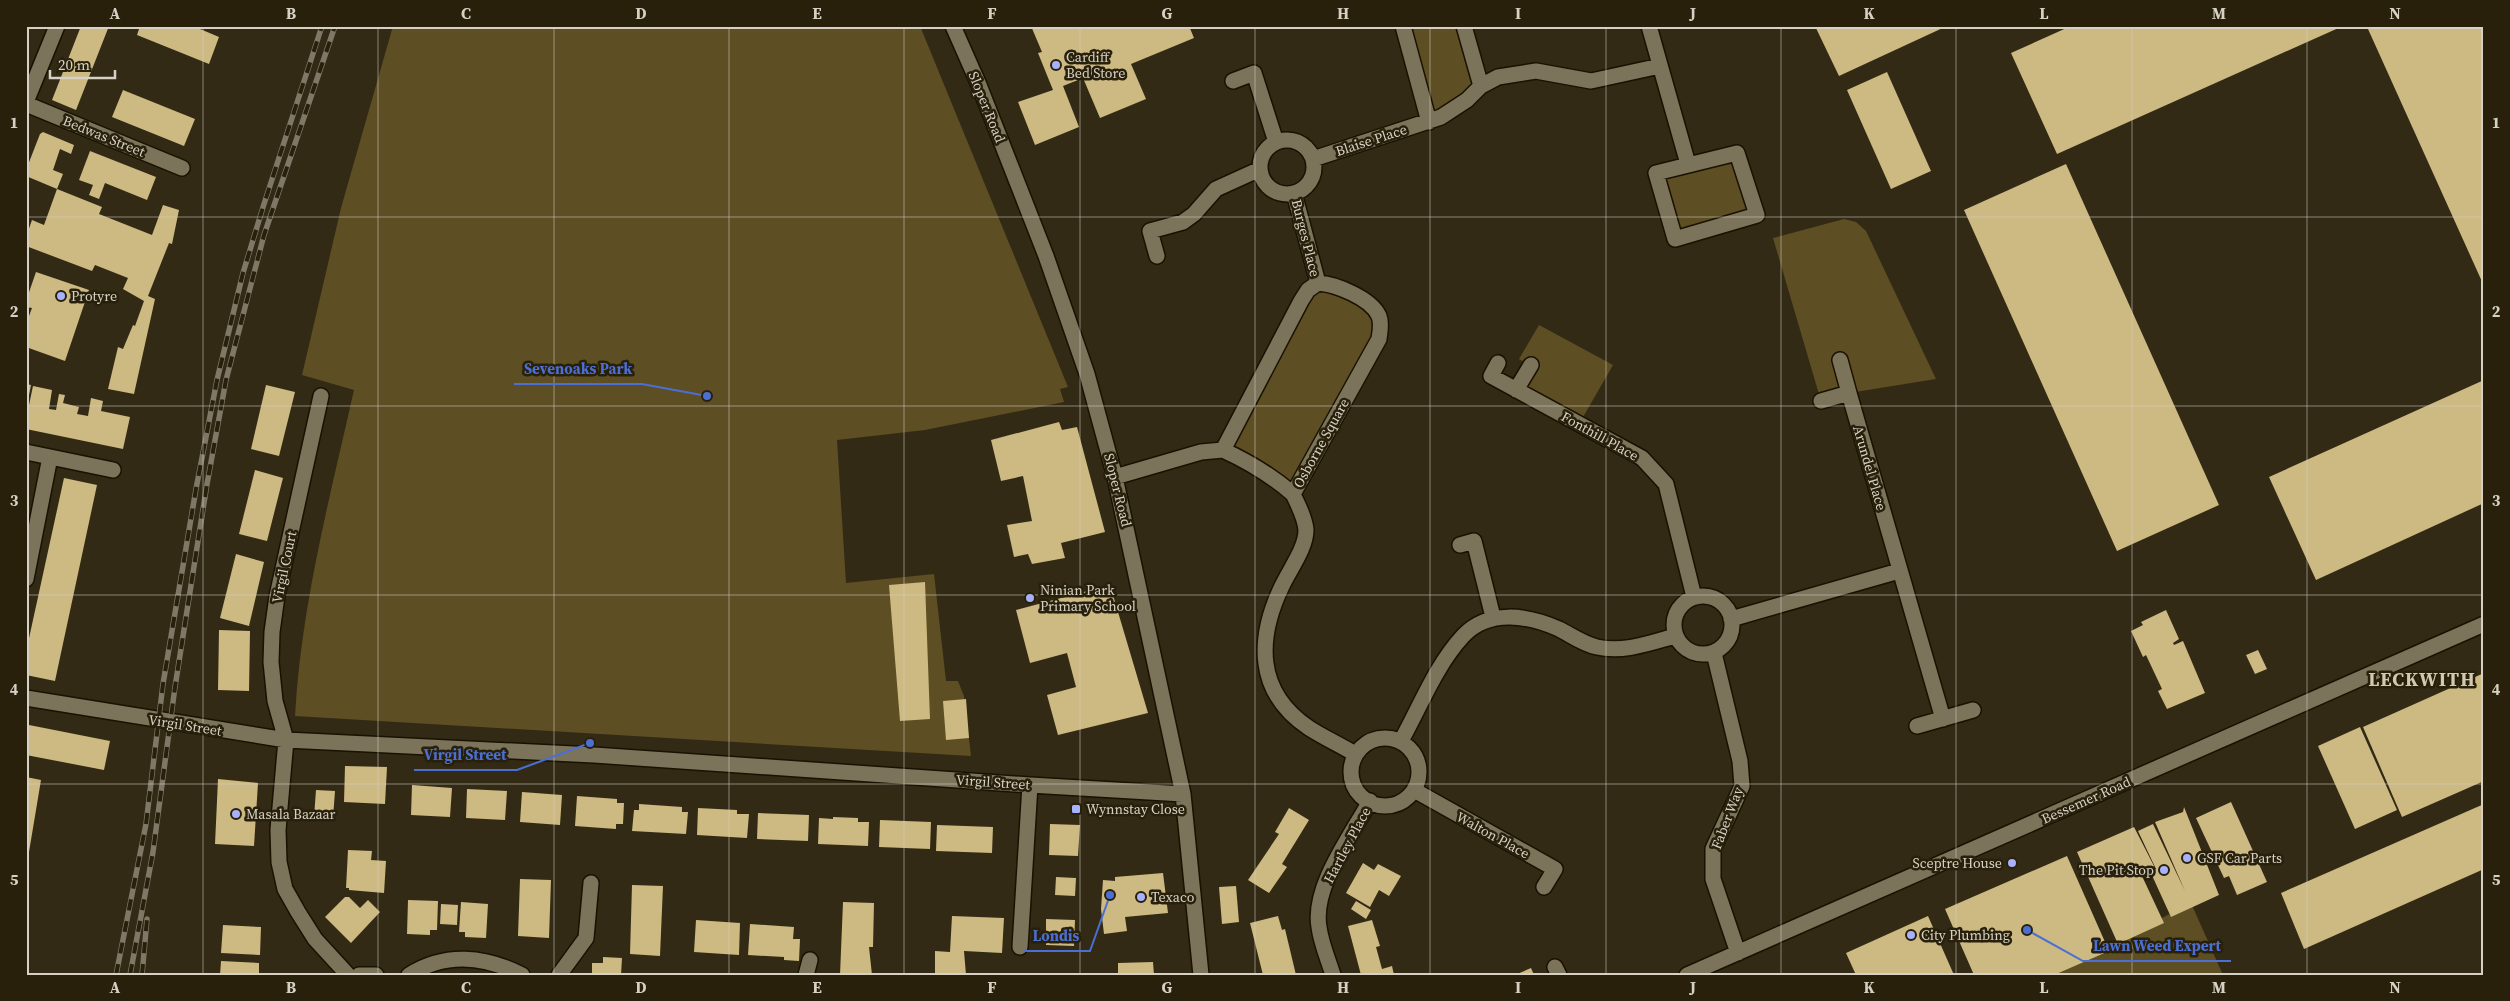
<svg xmlns="http://www.w3.org/2000/svg" width="2510" height="1001" font-family="'Source Serif 4',serif">
<style>
.green{fill:#5d4e24}
.building{fill:#cdb982}
.lines{fill:none;stroke-linecap:round;stroke-linejoin:round}
.minor-casing{stroke:#1a1201;stroke-width:18}
.minor{stroke:#7c735b;stroke-width:15}
.rail-casing{stroke:#7f7867;stroke-width:5.5}
.rail{stroke:#28200b;stroke-width:4;stroke-dasharray:11;stroke-linecap:butt}
.grid{fill:none;stroke:#d6d1c4;stroke-width:1;stroke-opacity:0.55}
.poi-dot{fill:#a7b1fc;stroke:#28200b;stroke-width:2}
.labels{text-anchor:middle;dominant-baseline:central;stroke-width:5;stroke-linejoin:round;paint-order:stroke}
.poi-label{font-size:14px;fill:#d6d1c4;stroke:#28200b;text-anchor:start}
.street-label{font-size:14px;fill:#d6d1c4;stroke:#28200b}
.district-label{font-size:19px;font-weight:bold;letter-spacing:1px;fill:#d3c9b0;stroke:#28200b}
.leader{fill:none;stroke:#4b6fd3;stroke-width:2}
.callout-dot{fill:#4b6fd3;stroke:#28200b;stroke-width:2}
.callout-label{font-size:15px;text-anchor:middle;font-weight:bold;fill:#4b6fd3;stroke:#28200b;stroke-width:5;stroke-linejoin:round;paint-order:stroke}
.neatline{fill:none;stroke:#d6d1c4;stroke-width:2}
.grid-label{font-size:16px;text-anchor:middle;font-weight:bold;fill:#d6d1c4}
</style>
<rect width="100%" height="100%" fill="#322a15"/>
<path class="green" d="M393,26H920L1068,387L1060,389L1064,402L925,430L837,440L846,583L934,574L946,681H958L964,696L971,756L295,716C301,606 330,497 354,390L302,375L341,208Z
M1403,26H1464L1481,86L1429,122Z
M1737,153L1757,215L1675,239L1656,173Z
M1844,219L1856,222L1866,231L1936,379L1849,393L1821,401L1773,238Z
M1308,290L1354,294L1381,325L1293,494L1223,450Z
M1539,325L1613,365L1579,424L1516,390L1531,366L1519,359Z
M2191,903L2223,975H2051Z"/>
<path class="building" d="M81,26H109L76,110L52,100Z
M140,26H193L219,37L209,64L137,35Z
M1031,26H1189L1194,38L1131,64L1146,99L1100,118L1083,78L1063,86L1079,127L1035,145L1018,102L1053,90L1038,53L1042,52Z
M1815,26H1947L1839,76Z
M2071,26H2343L2057,154L2011,53Z
M2373,26H2484V286L2368,29Z
M1887,72L1931,171L1891,189L1847,90Z
M123,90L195,119L184,146L112,117Z
M43,132L74,145L71,154L60,149L53,170L63,174L57,189L26,176V170L40,134Z
M90,151L156,177L147,200L105,183L99,199L89,195L93,185L79,180Z
M2066,164L2219,505L2117,551L1964,210Z
M57,189L102,207L99,214L152,235L163,205L179,210L172,244L169,243L148,296L155,299L134,394L108,389L118,347L123,349L133,325L135,326L144,301L123,289L128,278L95,265L92,271L26,246V237L32,220L44,225Z
M36,272L89,290L65,361L26,347V324L32,308L26,307V301Z
M2484,380V503L2316,580L2269,477Z
M26,384L31,385L27,405H26Z
M266,385L295,392L279,456L251,449Z
M33,386L52,390L49,409L56,410L59,394L65,395L63,403L79,407L77,414L88,416L91,398L103,401L101,411L130,417L123,449L26,429V405H29Z
M1059,422L1062,430L1077,427L1105,532L1061,543L1065,558L1032,564L1028,554L1014,557L1007,525L1032,521L1023,476L1001,481L991,440Z
M255,470L283,478L267,541L239,534Z
M64,478L97,485L55,681L26,675V652Z
M236,554L264,562L249,626L220,618Z
M925,582L930,719L900,721L889,585Z
M1110,585L1148,713L1058,735L1047,695L1076,687L1067,653L1030,663L1016,610Z
M2166,610L2179,639L2173,643L2174,645L2183,641L2205,693L2167,709L2158,691L2162,689L2146,655L2143,657L2131,631L2143,625L2141,622Z
M219,630L250,631L249,691L218,690Z
M2258,650L2267,669L2255,674L2246,655Z
M2484,673V781L2402,817L2363,727Z
M966,699L969,738L946,740L943,701Z
M29,725L110,741L104,770L26,755Z
M2360,727L2397,810L2355,829L2318,746Z
M345,766L387,767L385,804L344,802Z
M26,777L41,780L27,864H26Z
M218,779L258,783L254,846L215,844Z
M412,785L452,788L450,817L411,815Z
M467,789L507,791L505,820L466,818Z
M316,790L335,791L333,818L314,817Z
M522,792L562,795L560,825L520,822Z
M577,796L617,799V803H624L623,824H616V829L575,826Z
M2231,802L2267,882L2237,895L2229,876L2224,878L2196,818Z
M639,804L682,807V812H688L686,834L632,831L634,810H639Z
M2484,804V869L2304,949L2281,893Z
M2184,807L2219,895L2171,917L2150,871L2156,869L2138,831L2153,824L2185,891L2155,822L2183,812Z
M698,808L737,810V814H749L747,838L697,835Z
M1289,808L1309,820L1282,864L1287,867L1269,893L1248,880L1279,834L1275,832Z
M758,813L809,815L808,841L757,839Z
M833,817L858,818V822H869L868,846L818,844L819,818L833,819Z
M880,820L931,822L930,849L879,847Z
M1050,824L1080,825L1078,856L1049,855Z
M937,825L993,827L992,853L936,851Z
M2134,827L2154,866L2142,876L2164,923L2118,944L2077,852Z
M348,850L372,851L371,860L386,861L384,893L349,890V888H346Z
M2067,856L2109,951L2054,975H1974L1945,909Z
M1363,863L1374,870L1378,864L1401,876L1389,896L1379,890L1370,907L1346,893Z
M1163,873L1168,913L1125,917L1127,931L1104,934L1101,909L1103,880L1115,881V877Z
M1056,877L1076,878L1075,896L1055,895Z
M520,879L551,880L549,938L518,936Z
M632,885L663,886L660,956L630,954Z
M1236,886L1239,922L1222,924L1219,887Z
M345,897H349L360,908L368,900L380,912L351,943L325,917Z
M408,900L438,901L437,930H430V935L407,934Z
M1356,901L1371,910L1366,919L1351,909Z
M461,902L488,904L486,938L465,937V932H459Z
M843,902L874,903L873,947H869L872,975H840Z
M441,904L458,905L457,925L440,924Z
M952,916L1004,918L1002,953L964,951L966,975H935V951L950,952Z
M1278,916L1282,930L1285,929L1296,975H1263L1250,923Z
M1928,916L1954,975H1856L1846,953Z
M1046,919L1075,920L1074,946L1046,945Z
M696,920L740,923L739,955L694,952Z
M1372,920L1380,946L1376,947L1382,969L1392,966L1394,975H1361L1348,926Z
M750,924L794,927L793,939H800L799,961L784,960V957L748,955Z
M223,925L261,927L260,955L221,953Z
M603,957L622,958L621,975H592V963H603Z
M221,961L259,963V975H220Z
M1153,962L1154,975H1118V963Z
M1531,968L1534,975H1515Z"/>
<g class="lines">
<defs>
<path id="minor" d="M953,26L979,85L1046,256L1087,374L1115,477L1183,794L1201,975
M1403,26L1429,122
M1464,26L1481,86
M1649,26L1688,164
M1233,81L1254,73L1276,142
M26,102L57,26
M26,104L182,168
M1260 167a27 27 0 1 1 54 0a27 27 0 1 1-54 0Z
M1737,153L1757,215L1675,239L1656,173Z
M1313,159L1441,117L1467,100L1481,86L1498,77L1536,71L1591,81L1660,66
M1294,193L1318,283
M1157,256L1150,231L1183,222L1194,214L1216,189L1260,169
M1318,283C1335,284 1371,298 1379,316C1382,324 1380,331 1379,339L1293,494C1271,475 1249,462 1223,450L1301,301L1308,290Z
M1840,360L1849,393
M1498,363L1491,376L1642,458L1666,484L1694,597
M1516,390L1531,365
M321,396L277,596L272,632L271,662L275,701L286,740L278,830L279,862L285,889L298,912L315,939L348,975
M1821,401L1849,393L1943,719
M26,452L113,470
M1115,477L1201,452L1223,450
M1293,494C1298,505 1305,517 1306,530C1306,548 1290,569 1282,586C1257,638 1255,692 1309,728C1323,737 1340,745 1355,754
M1460,545L1474,541L1493,617
M26,579L50,457
M1674 625a29 29 0 1 1 58 0a29 29 0 1 1-58 0Z
M1731,619L1899,571
M1714,653L1740,761L1742,786L1713,849V879L1738,953
M26,698L286,740L594,755L1030,785L1183,794
M1917,726L1973,710
M1351 772a34 34 0 1 1 68 0a34 34 0 1 1-68 0Z
M1401,741C1420,707 1436,665 1463,636C1488,609 1528,615 1559,629C1571,635 1583,644 1597,647C1623,653 1650,643 1675,636
M1414,790L1555,869L1544,887
M1020,947L1030,785
M1555,967L1559,975
M359,975H376
M409,975C445,952 485,956 522,975
M559,975L586,938L591,883
M806,975L810,960
M1333,975C1328,959 1321,943 1319,927C1312,887 1351,836 1370,801
M1687,975L2484,624"/>
</defs>
<use href="#minor" class="minor-casing"/>
<use href="#minor" class="minor"/>
<defs>
<path id="rail" d="M116,975L146,824L163,684L196,489L217,380L243,273L264,204L322,26
M130,975L153,852L175,687L207,484L226,380L264,235L335,26
M142,975L147,919"/>
</defs>
<use href="#rail" class="rail-casing"/>
<use href="#rail" class="rail"/>
</g>
<path class="grid" d="M203,26V975M378,26V975M554,26V975M729,26V975M904,26V975M1080,26V975M1255,26V975M1430,26V975M1606,26V975M1781,26V975M1956,26V975M2132,26V975M2307,26V975M26,217H2484M26,406H2484M26,595H2484M26,784H2484"/>
<g class="poi-dot">
<circle cx="1056" cy="65" r="5"/>
<circle cx="61" cy="296" r="5"/>
<circle cx="1030" cy="598" r="5"/>
<rect x="1071" y="804" width="10" height="10" rx="2.5"/>
<circle cx="236" cy="814" r="5"/>
<circle cx="2187" cy="858" r="5"/>
<circle cx="2012" cy="863" r="5"/>
<circle cx="2164" cy="870" r="5"/>
<circle cx="1141" cy="897" r="5"/>
<circle cx="1911" cy="935" r="5"/>
</g>
<g class="labels">
<g class="poi-label">
<text x="1066" y="57">Cardiff<tspan x="1066" dy="16">Bed Store</tspan></text>
<text x="71" y="296">Protyre</text>
<text x="1040" y="590">Ninian Park<tspan x="1040" dy="16">Primary School</tspan></text>
<text x="1086" y="809">Wynnstay Close</text>
<text x="246" y="814">Masala Bazaar</text>
<text x="2197" y="858">GSF Car Parts</text>
<text x="2002" y="863" text-anchor="end">Sceptre House</text>
<text x="2154" y="870" text-anchor="end">The Pit Stop</text>
<text x="1151" y="897">Texaco</text>
<text x="1921" y="935">City Plumbing</text>
</g>
<g class="street-label">
<text transform="translate(987 107) rotate(68)">Sloper Road</text>
<text transform="translate(104 136) rotate(22)">Bedwas Street</text>
<text transform="translate(1371 140) rotate(-18)">Blaise Place</text>
<text transform="translate(1306 238) rotate(76)">Burges Place</text>
<text transform="translate(1600 436) rotate(29)">Fonthill Place</text>
<text transform="translate(1321 443) rotate(-61)">Osborne Square</text>
<text transform="translate(1870 468) rotate(74)">Arundel Place</text>
<text transform="translate(1118 490) rotate(76)">Sloper Road</text>
<text transform="translate(284 567) rotate(-78)">Virgil Court</text>
<text transform="translate(185 725) rotate(9)">Virgil Street</text>
<text transform="translate(993 782) rotate(4)">Virgil Street</text>
<text transform="translate(2086 800) rotate(-24)">Bessemer Road</text>
<text transform="translate(1727 818) rotate(-69)">Faber Way</text>
<text transform="translate(1493 835) rotate(29)">Walton Place</text>
<text transform="translate(1347 845) rotate(-62)">Hartley Place</text>
</g>
<g class="district-label">
<text x="2422" y="679">LECKWITH</text>
</g>
</g>
<path class="leader" d="M707 396L642 384H514M590 743L517 770H414M1110 895L1090 951H1023M2027 930L2083 961H2231"/>
<g class="callout-dot">
<circle cx="707" cy="396" r="5"/>
<circle cx="590" cy="743" r="5"/>
<circle cx="1110" cy="895" r="5"/>
<circle cx="2027" cy="930" r="5"/>
</g>
<g class="callout-label">
<text x="578" y="374">Sevenoaks Park</text>
<text x="465" y="760">Virgil Street</text>
<text x="1056" y="941">Londis</text>
<text x="2157" y="951">Lawn Weed Expert</text>
</g>
<rect width="2510" height="1001" fill="none" stroke="#28200b" stroke-width="55"/>
<path d="M50 70v8h65v-8" fill="none" stroke="#d6d1c4" stroke-width="2.5"/>
<text x="58" y="70" font-size="15" fill="#d6d1c4" stroke="#28200b" stroke-width="4" paint-order="stroke">20 m</text>
<rect x="28" y="28" width="2454" height="946" class="neatline"/>
<g class="grid-label">
<text x="115" y="19">A</text>
<text x="291" y="19">B</text>
<text x="466" y="19">C</text>
<text x="641" y="19">D</text>
<text x="817" y="19">E</text>
<text x="992" y="19">F</text>
<text x="1167" y="19">G</text>
<text x="1343" y="19">H</text>
<text x="1518" y="19">I</text>
<text x="1693" y="19">J</text>
<text x="1869" y="19">K</text>
<text x="2044" y="19">L</text>
<text x="2219" y="19">M</text>
<text x="2395" y="19">N</text>
<text x="14" y="128">1</text>
<text x="2496" y="128">1</text>
<text x="14" y="317">2</text>
<text x="2496" y="317">2</text>
<text x="14" y="506">3</text>
<text x="2496" y="506">3</text>
<text x="14" y="695">4</text>
<text x="2496" y="695">4</text>
<text x="14" y="885">5</text>
<text x="2496" y="885">5</text>
<text x="115" y="993">A</text>
<text x="291" y="993">B</text>
<text x="466" y="993">C</text>
<text x="641" y="993">D</text>
<text x="817" y="993">E</text>
<text x="992" y="993">F</text>
<text x="1167" y="993">G</text>
<text x="1343" y="993">H</text>
<text x="1518" y="993">I</text>
<text x="1693" y="993">J</text>
<text x="1869" y="993">K</text>
<text x="2044" y="993">L</text>
<text x="2219" y="993">M</text>
<text x="2395" y="993">N</text>
</g>
</svg>
